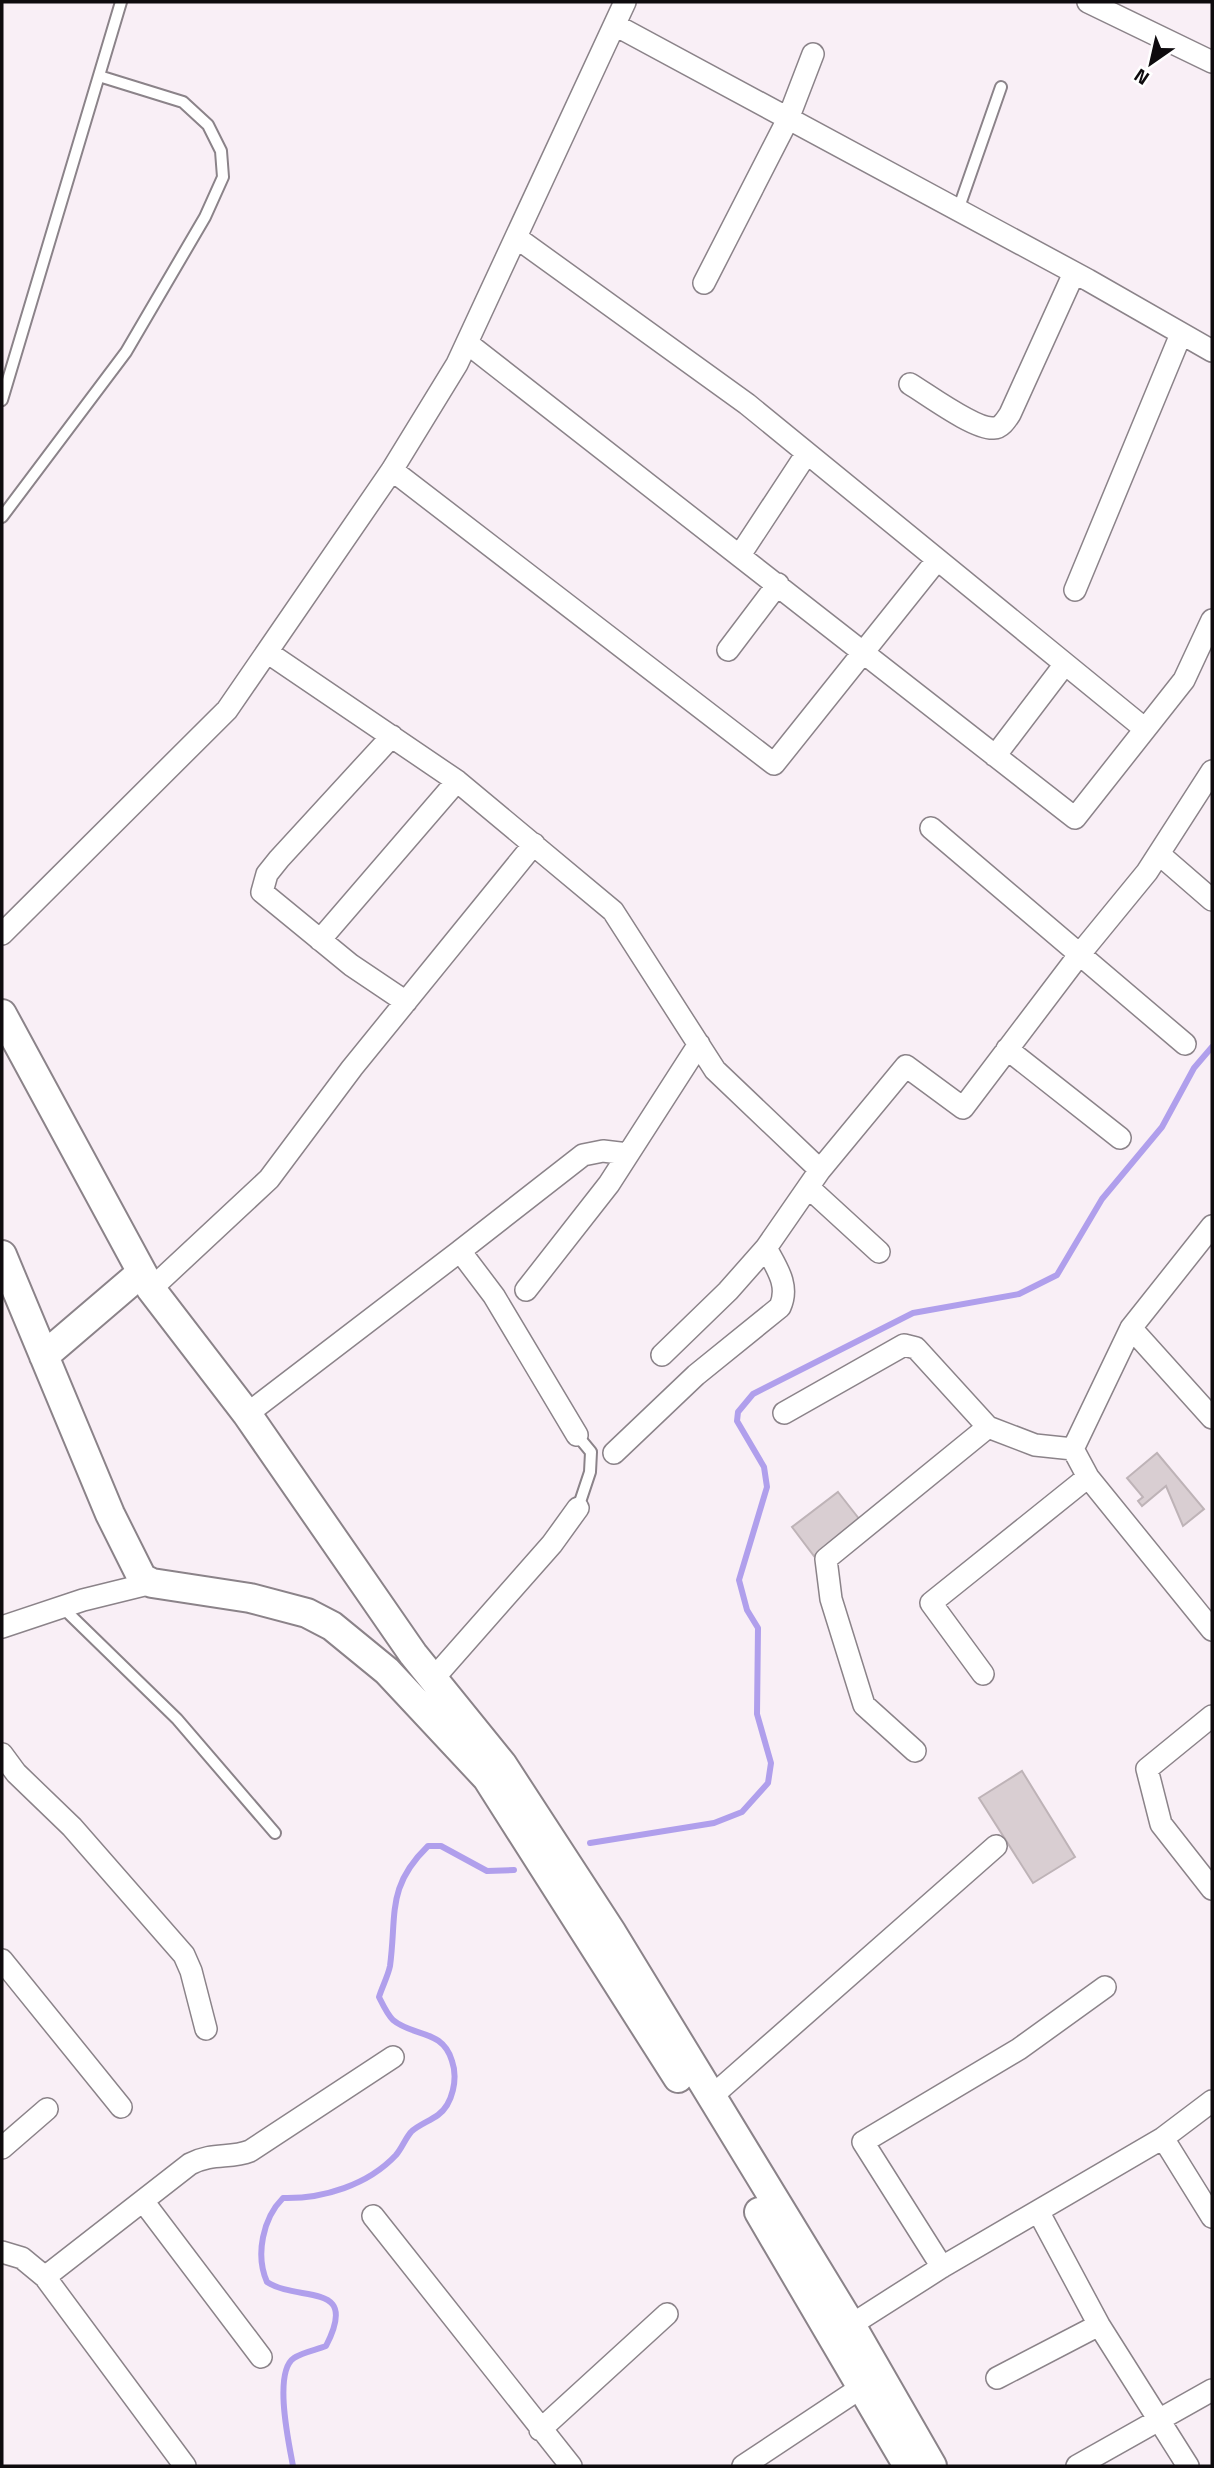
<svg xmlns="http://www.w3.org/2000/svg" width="1214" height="2468" font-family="'Titillium Web',sans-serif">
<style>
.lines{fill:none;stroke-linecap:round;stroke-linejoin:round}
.stream{stroke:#b09fec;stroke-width:6}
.building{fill:#d9ced2;stroke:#beb3b7;stroke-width:2}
.service-casing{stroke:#8b8389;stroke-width:14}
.minor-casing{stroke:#8b8389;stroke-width:24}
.secondary-casing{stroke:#8b8389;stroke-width:32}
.service{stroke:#fff;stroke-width:10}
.minor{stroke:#fff;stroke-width:21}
.secondary{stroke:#fff;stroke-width:28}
</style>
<rect width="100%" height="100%" fill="#f9eff6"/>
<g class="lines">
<path class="stream" d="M590,1843L714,1823L742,1812L768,1783L771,1763L757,1714L758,1628L747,1610L739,1580L767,1487L764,1467L737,1421L738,1412L753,1394L913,1313L1019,1294L1057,1275L1102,1199L1162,1127L1194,1068L1212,1047
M293,2466C289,2444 273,2372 294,2358C303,2352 316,2350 326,2346C360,2280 299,2303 267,2282C255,2255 263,2218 283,2198C323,2199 368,2185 396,2155C402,2148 405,2139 411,2132C418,2125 430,2121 438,2115C453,2104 458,2078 452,2061C443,2029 413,2037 393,2020C387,2014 383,2005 379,1997C382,1987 388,1976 390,1966C397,1914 386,1887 428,1846H441L487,1871L514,1870"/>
</g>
<path class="building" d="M1157,1453L1204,1509L1183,1526L1166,1486L1142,1506L1138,1501L1143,1497L1127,1478Z
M838,1492L860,1520L814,1556L792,1527Z
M1022,1771L1075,1857L1033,1883L979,1798Z"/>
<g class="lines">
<defs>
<path id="service" d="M958,210L1001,87
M2,400L121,2
M2,517L126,352L205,217L223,177L221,151L208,125L183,102L99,76
M577,1435L591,1452L590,1472L578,1508
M62,1607L177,1719L275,1833"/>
<path id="minor" d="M1088,2L1212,62
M615,25L1088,280L1212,351
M517,238L747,404L1145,729
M704,283L788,119L813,54
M467,343L1075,818L1184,680L1212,620
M910,384C927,394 975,430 994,428C1001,428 1006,420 1010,414L1074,273
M392,470L774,764L937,560
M740,555L807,453
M1075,590L1181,334
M728,650L778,584
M267,652L457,781L613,911L715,1070L820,1170L906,1066L963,1108L1079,955L1147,872L1212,771
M392,736L279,859L267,874L262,892L351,965L406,1002
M995,756L1065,664
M931,828L1185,1044
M1159,854L1212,900
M2,934L227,710L392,470L457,364L625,2
M320,940L457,781
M1007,1049L1120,1138
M808,1187L879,1252
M1212,1226L1131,1328L1073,1449L1088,1477L1212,1630
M460,1251L583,1155L603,1151L628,1154
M151,1289L269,1179L352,1068L534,844
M526,1290L609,1184L699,1044
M1131,1328L1212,1418
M662,1355L728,1291L766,1248L820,1170
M784,1413L904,1345L916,1348L988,1427L1035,1445L1073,1449
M247,1414L460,1251L494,1296L577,1435
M614,1453L696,1375L780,1307C790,1285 776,1267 766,1248
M2,1627L83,1600L152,1583
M983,1674L931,1603L1088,1477
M433,1679L552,1544L578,1508
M1212,1716L1147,1769L1161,1824L1212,1889
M915,1751L864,1705L831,1599L826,1559L988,1427
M2,1754L16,1773L72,1827L184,1955L191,1971L206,2029
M2,1960L121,2107
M711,2097L996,1846
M1163,2138L1212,2217
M2,2148L47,2109
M143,2201L261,2357
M1038,2211L1099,2325L1188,2466
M373,2216L571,2466
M2,2252L22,2258L45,2277L185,2466
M942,2267L863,2142L1019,2049L1105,1987
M45,2277L190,2164C213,2152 230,2159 250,2151L393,2057
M851,2325L942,2267L1163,2138L1212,2101
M997,2378L1099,2325
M540,2430L667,2314
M743,2466L862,2387
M1077,2466L1212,2390"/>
<path id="secondary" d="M2,1014L151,1289L247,1414L413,1654L502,1764L612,1933L851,2325L932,2466
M2,1255L110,1514L142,1578L152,1583L250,1598L307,1613L332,1626L387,1671L487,1778L678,2078
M44,1356L141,1273
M759,2212L908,2466"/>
</defs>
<use href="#service" class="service-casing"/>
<use href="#minor" class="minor-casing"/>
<use href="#secondary" class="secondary-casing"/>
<use href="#service" class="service"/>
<use href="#minor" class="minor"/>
<use href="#secondary" class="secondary"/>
</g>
<rect width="1214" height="2468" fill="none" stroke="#0e0b0e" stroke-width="7"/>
<g transform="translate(1151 63) rotate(214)" stroke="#ffffff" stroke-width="5" paint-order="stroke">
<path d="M0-5L12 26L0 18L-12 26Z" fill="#0e0b0e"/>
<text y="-10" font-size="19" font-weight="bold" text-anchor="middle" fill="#0e0b0e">N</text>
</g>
</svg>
